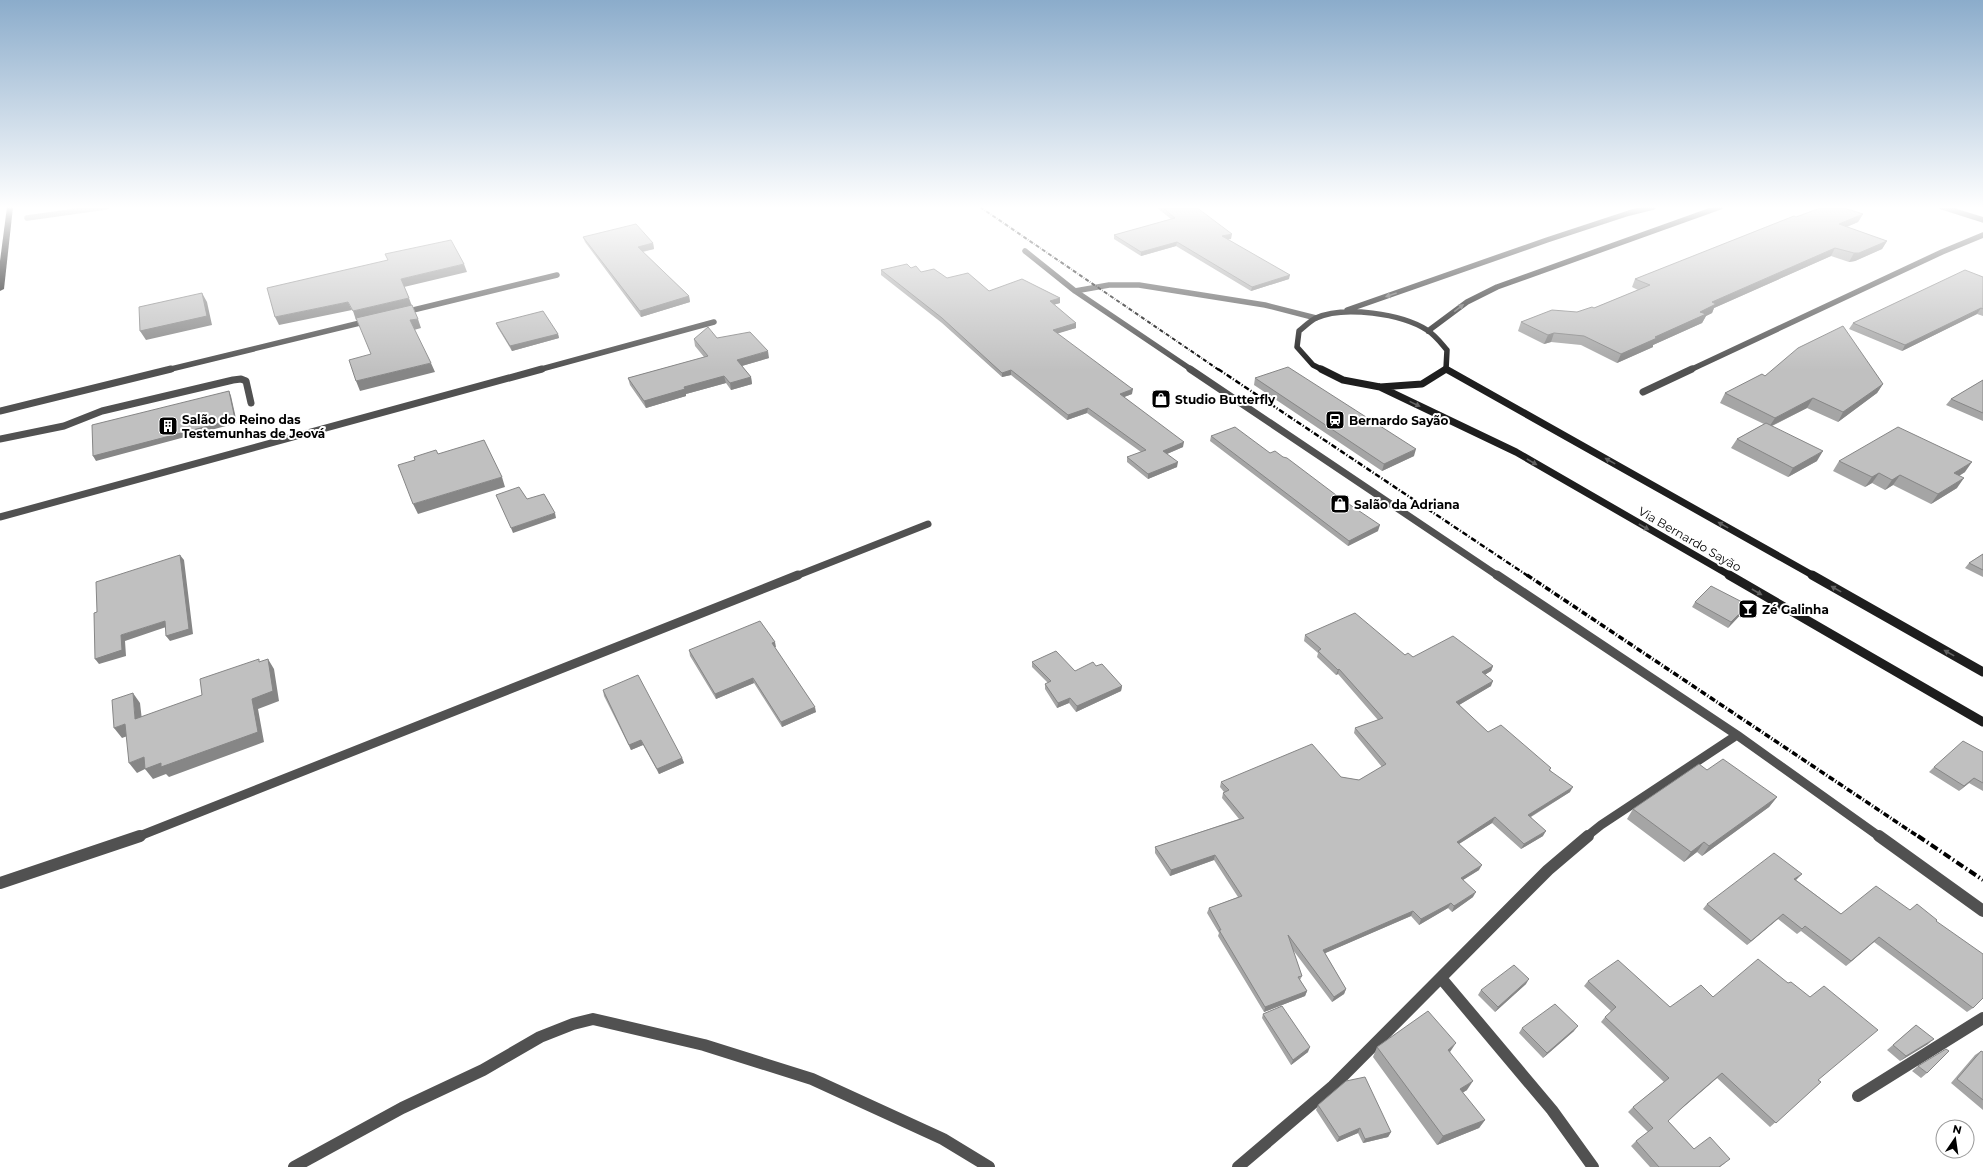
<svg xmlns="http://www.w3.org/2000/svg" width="1983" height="1167" font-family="Montserrat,sans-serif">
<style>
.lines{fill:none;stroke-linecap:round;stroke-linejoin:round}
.stream{stroke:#9f9f9f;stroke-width:5.5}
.service{stroke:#515151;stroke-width:7}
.minor-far3{stroke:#515151;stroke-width:5.5}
.minor-far2{stroke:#515151;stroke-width:7}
.minor-far1{stroke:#515151;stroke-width:9}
.minor{stroke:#515151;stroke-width:12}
.tertiary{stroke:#515151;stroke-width:5.5}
.secondary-far2{stroke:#1e1e1e;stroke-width:5.5}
.secondary-far1{stroke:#1e1e1e;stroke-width:7}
.secondary{stroke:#1e1e1e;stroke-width:9}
.primary{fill:#000;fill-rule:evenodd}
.rail-far3{stroke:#000;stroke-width:2;stroke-dasharray:4 1.5 0.5 1.5;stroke-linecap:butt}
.rail-far2{stroke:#000;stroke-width:2.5;stroke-dasharray:5.5 2 1 2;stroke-linecap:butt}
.rail-far1{stroke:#000;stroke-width:3.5;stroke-dasharray:6 2 1 2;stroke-linecap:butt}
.rail{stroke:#000;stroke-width:4;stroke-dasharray:8 3 1.5 3;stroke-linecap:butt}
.wall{fill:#a5a5a5}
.shaded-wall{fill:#868686}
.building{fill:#c0c0c0;stroke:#868686}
.oneway{fill:#626262}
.labels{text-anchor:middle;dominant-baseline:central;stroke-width:4;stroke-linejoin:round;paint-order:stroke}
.poi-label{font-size:12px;font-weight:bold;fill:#000;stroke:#fff;text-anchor:start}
.street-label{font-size:12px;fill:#000;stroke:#fff}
</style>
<rect width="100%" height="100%" fill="#fff"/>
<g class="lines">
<path class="stream" d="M27,218L106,207"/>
<path class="service" d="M0,439L64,426L102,411L233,380L241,379L246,381L251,403"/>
<path class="minor-far3" d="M1025,251L1075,291L1192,370
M1075,291L1109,285H1139L1265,305L1316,318
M405,312L557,275
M167,370L368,321
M538,370L714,322
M1690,370L1942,252L1983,235"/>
<path class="minor-far2" d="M1190,369L1498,576
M1643,392L1692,369
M0,411L171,369
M0,517L542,369
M796,576L928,524"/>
<path class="minor-far1" d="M1497,575L1737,735L1880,837
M137,837L798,575
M1586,837L1601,825L1737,735"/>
<path class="minor" d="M1879,836L1983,911
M0,883L140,836
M1441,978L1552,1110L1593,1167
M1858,1096L1983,1018
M294,1167L402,1108L483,1070L540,1037L573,1024L593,1019L704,1045L812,1079L943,1139L989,1167
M1238,1167L1333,1086L1548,870L1588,836"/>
<path class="tertiary" d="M1942,207L1983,220"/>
<path class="secondary-far2" d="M1347,310L1547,240L1629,213L1653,207
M1428,331L1467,302L1497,287L1720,207
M1446,369L1448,370
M1323,370L1313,365L1297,347L1299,331C1304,327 1310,321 1316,318C1344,305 1402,314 1427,330C1435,335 1441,343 1447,350L1446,369L1444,370"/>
<path class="secondary-far1" d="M1321,369L1343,380L1380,387L1422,384L1446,369
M1446,369L1814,576
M1380,387L1516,452L1731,576"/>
<path class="secondary" d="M1729,575L1983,722
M1812,575L1983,672"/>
<path class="primary" d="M7,207H13L4,289L0,291V261Z"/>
<path class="rail-far3" d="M980,207L1219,370"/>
<path class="rail-far2" d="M1218,369L1528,576"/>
<path class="rail-far1" d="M1527,575L1919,837"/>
<path class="rail" d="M1918,836L1983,880"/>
</g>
<path class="wall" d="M1156,207H1196L1231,239H1227L1289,279L1251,291L1176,246L1141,256L1114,239V235L1171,219Z
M1863,214L1858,222L1847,227L1887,241L1882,249L1855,261L1849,262L1831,256L1714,308L1712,313L1706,316L1702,323L1653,345V347L1617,363L1581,345L1551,342L1544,344L1518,331L1521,322L1577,312L1594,308L1638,290L1632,287L1635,279L1796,217Z
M583,237L653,243L654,249L643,252L689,296L690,302L641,317L585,242Z
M911,268L921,272L947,278L989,291L1060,298V303L1053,305L1076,328L1057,333L1132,394L1124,397L1183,447L1167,454L1177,467L1148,479L1127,462V457L1141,452L1087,413L1067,420L1011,375L1002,377L942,323L881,275V270Z
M1983,277V316L1977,314L1902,351L1849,329L1853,323Z
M496,323L558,334L559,338L512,351L498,328Z
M717,338L769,358L742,366L751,377L752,384L731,390L726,383L686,394V396L646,408L630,385L628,378L704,357L695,346L694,339Z
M1765,376L1883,384L1877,393L1838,422L1807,408L1772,426L1817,461L1788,477L1731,448L1737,439L1764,424L1720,403L1725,393Z
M1255,378L1414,456L1382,471L1254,385Z
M1983,380V421L1946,405L1951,399Z
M1211,436L1270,453L1378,531L1348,546L1210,441Z
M1839,461L1965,472L1959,476L1957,488L1931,504L1893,485L1885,490L1872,483L1865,487L1833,471Z
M1983,554V577L1965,568L1969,563Z
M1695,602L1748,605L1745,610L1728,628L1692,607Z
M1305,635L1405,655L1413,657L1493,666L1491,671L1485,674L1491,686L1459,705L1488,732L1551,768L1550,770L1570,792L1531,817L1543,836L1521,849L1492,823L1459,844L1479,870L1463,880L1473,897L1452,912L1448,908L1419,925L1411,916L1325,953L1346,989L1344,994L1332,1002L1293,950L1302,976L1300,980L1307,991L1305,996L1264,1012L1218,936L1219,933L1207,913L1209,908L1238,897L1214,860L1170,876L1155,853V847L1239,819L1222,798L1223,793L1224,792L1220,787L1221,782L1341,777L1359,780L1382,767L1354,733L1355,728L1378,720L1338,674L1336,675L1317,657L1318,653L1304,641Z
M775,642V648L816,712L782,727L754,683L716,699L690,656L689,650Z
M1032,662L1075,671L1096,666L1122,686L1121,691L1076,712L1069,703L1057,708L1045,689V684L1048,683L1032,667Z
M603,690L682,758L684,763L659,774L643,745L631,750L604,696Z
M1983,752V791L1969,783L1959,791L1929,772L1934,767Z
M1707,770L1777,797L1769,807L1702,856L1697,852L1684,862L1627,819L1633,809Z
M1797,879L1796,880L1841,914L1910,910L1936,921L1973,1008L1967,1012L1874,942L1846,966L1801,931L1797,934L1778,919L1747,945L1703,909L1707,904Z
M1588,981L1670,1007L1713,997L1821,1082L1770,1127L1717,1078L1680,1110L1668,1121L1694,1149L1725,1163L1720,1167H1650L1631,1146L1636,1141L1648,1132L1628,1112L1633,1107L1664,1082L1601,1022L1605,1017L1611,1011L1584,986Z
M1526,984L1495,1012L1478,995L1481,990Z
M1263,1014L1308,1052L1291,1065L1262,1018Z
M1916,1025L1928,1044L1900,1061L1887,1050Z
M1522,1028L1574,1031L1543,1058L1519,1033Z
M1377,1047L1450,1052L1467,1090L1462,1093L1485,1120L1479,1128L1437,1145L1373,1057Z
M1981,1051L1983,1052V1110L1951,1083L1975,1055Z
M1918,1066L1927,1073L1921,1078L1912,1071Z
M1318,1105L1391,1132L1388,1137L1363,1143L1358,1133L1337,1142L1316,1110Z"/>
<path class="shaded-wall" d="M1863,214L1858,222L1834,232L1839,224Z
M1232,234L1231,239L1221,240L1222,236Z
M1887,241L1882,249L1855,261L1849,262L1854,253Z
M1177,242L1176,246L1141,256V252Z
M653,243L654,249L639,252L638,247Z
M1835,248L1831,256L1714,308L1712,313L1706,316L1702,323L1653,345V347L1617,363L1621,354L1655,337L1700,312L1712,302Z
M464,264L467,272L404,287L401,279Z
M1290,275L1289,279L1251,291L1252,287Z
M202,293L207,302L212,325L146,340L140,331Z
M689,296L690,302L641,317L640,311Z
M409,298L412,306L356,320L353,311Z
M1060,298V303L1049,306L1050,301Z
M348,302L352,310L279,325L275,317Z
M1981,308L1977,314L1902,351L1905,345Z
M418,319L421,328L414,330L410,320Z
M1076,323V328L1053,335V330Z
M1554,333L1551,342L1544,344L1548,335Z
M558,334L559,338L512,351L510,346Z
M768,351L769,358L738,367L737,360Z
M431,363L435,372L360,391L356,381Z
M1011,370V375L1002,377V373Z
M724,376L726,383L686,394V396L646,408L644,401L684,387Z
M751,377L752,384L731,390L730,383Z
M1883,384L1877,393L1838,422L1843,412Z
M1133,389L1132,394L1119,399L1120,394Z
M229,391L231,396L237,423L96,461L93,456Z
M1813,398L1807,408L1769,427L1775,418Z
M1088,408L1087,413L1067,420L1068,415Z
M1184,442L1183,447L1162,456L1163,451Z
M1416,449L1414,456L1382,471L1384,464Z
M1823,451L1817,461L1788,477L1793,468Z
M1178,462L1177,467L1148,479V474Z
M1972,462L1965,472L1947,483L1954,473Z
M1879,473L1872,483L1865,487L1872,477Z
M1900,475L1893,485L1885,490L1892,480Z
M502,477L505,487L418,514L413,504Z
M1964,478L1957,488L1931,504L1938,494Z
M555,513L556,518L513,533L511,528Z
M1380,525L1378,531L1348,546L1349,541Z
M180,555L184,560L193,634L170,641L166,636Z
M1748,605L1745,610L1728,628L1731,622Z
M165,621L169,626L125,641L126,656L99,664L95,659L121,635Z
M775,642L776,647L773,648L772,643Z
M268,659L274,669L279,701L258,709L264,742L169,777L166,774L153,779L145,769L137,773L129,763L144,757L161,763L252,699Z
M1493,666L1491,671L1480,678L1482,672Z
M1339,669L1338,674L1336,675L1338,670Z
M753,678L754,683L716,699L715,694Z
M1493,681L1491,686L1454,708L1456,702Z
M1122,686L1121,691L1076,712L1077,706Z
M133,693L140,703L143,729L135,719Z
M1070,698L1069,703L1057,708L1058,703Z
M815,707L816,712L782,727L781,722Z
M125,724L133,734L122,738L114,728Z
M641,740L643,745L631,750L629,745Z
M682,758L684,763L659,774L657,769Z
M1974,778L1969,783L1959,791L1964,786Z
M1573,787L1570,792L1525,820L1528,815Z
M1777,797L1769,807L1702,856L1709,846Z
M1495,817L1492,823L1454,847L1457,842Z
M1546,831L1543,836L1521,849L1524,844Z
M1704,842L1697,852L1684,862L1691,852Z
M1215,855L1214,860L1170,876L1171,870Z
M1482,865L1479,870L1458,883L1461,878Z
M1802,874L1797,879L1790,884L1794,879Z
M1476,892L1473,897L1452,912L1454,906Z
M1451,903L1448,908L1419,925L1421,919Z
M1413,911L1411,916L1321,955L1323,950Z
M1783,914L1778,919L1747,945L1751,941Z
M1879,937L1874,942L1846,966L1851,961Z
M1529,979L1526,984L1495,1012L1498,1007Z
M1346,989L1344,994L1332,1002L1334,997Z
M1307,991L1305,996L1264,1012L1265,1007Z
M1578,1026L1574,1031L1543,1058L1547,1053Z
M1934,1039L1928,1044L1900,1061L1906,1056Z
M1456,1043L1450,1052L1443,1059L1448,1050Z
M1310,1047L1308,1052L1291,1065L1293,1060Z
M1722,1073L1717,1078L1680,1110L1685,1105Z
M1473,1081L1467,1090L1454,1098L1460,1089Z
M1485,1120L1479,1128L1437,1145L1443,1136Z
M1360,1128L1358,1133L1337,1142L1339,1137Z
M1391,1132L1388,1137L1363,1143L1365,1139Z"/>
<path class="building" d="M1162,207H1196L1232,234L1222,236L1290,275L1252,287L1177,242L1141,252L1114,235L1175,218Z
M1823,207H1841L1863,214L1839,224L1887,241L1859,253H1854L1835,248L1712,302L1716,304L1700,312L1706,314L1655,337L1657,338L1621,354L1584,336L1554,333L1548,335L1521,322L1552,310L1577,312L1592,307L1594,308L1650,285L1635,279L1794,216L1796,217Z
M636,224L653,243L638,247L689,296L640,311L583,237Z
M451,240L464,264L401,279L409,298L353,311L348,302L275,317L267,288L388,260L385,254Z
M907,264L911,268L916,266L921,272L934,269L947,278L968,273L989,291L1022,279L1060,298L1050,301L1076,323L1053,330L1131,388L1133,389L1120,394L1184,442L1163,451L1178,462L1148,474L1127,457L1146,450L1088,408L1068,415L1011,370L1002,373L942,318L881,270Z
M1965,270L1983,277V309L1981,308L1905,345L1853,323Z
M202,293L207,316L140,331L139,307Z
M412,305L418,319L410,320L431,363L356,381L349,360L371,354L356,318Z
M543,311L558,334L510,346L496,323Z
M1843,326L1883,384L1843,412L1813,398L1775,418L1725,393L1762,374L1765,376L1798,348Z
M708,327L717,338L750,332L768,351L737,360L751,377L730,383L724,376L684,387L685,389L644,401L628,378L708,356L694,339Z
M1288,367L1416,449L1384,464L1255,378Z
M1983,380V413L1951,399Z
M229,391L235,419L93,456L92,425Z
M1766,423L1823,451L1793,468L1737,439Z
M1235,427L1270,453L1275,451L1283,457L1287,458L1340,498L1380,525L1349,541L1211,436Z
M1898,427L1972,462L1954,473L1964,478L1938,494L1900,475L1892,480L1879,473L1872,477L1839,461Z
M484,440L502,477L413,504L398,465L415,460L414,457L436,450L438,454Z
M519,487L527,499L544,494L555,513L511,528L496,495Z
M1983,554V570L1969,563Z
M180,555L189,629L166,636L165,621L121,635L122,650L95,659L94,613L97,612L96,582Z
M1711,586L1748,605L1731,622L1695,602Z
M1355,613L1405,655L1408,653L1413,657L1453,636L1493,666L1482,672L1493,681L1456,702L1488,732L1501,725L1551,768L1549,770L1573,787L1528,815L1546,831L1524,844L1495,817L1457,842L1482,865L1461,878L1476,892L1454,906L1451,903L1421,919L1413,911L1323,950L1346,989L1334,997L1288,935L1302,976L1298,977L1307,991L1265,1007L1219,930H1221L1209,908L1242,896L1215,855L1171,870L1155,847L1244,818L1223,793L1229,790L1221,782L1312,744L1341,777L1359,780L1386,764L1355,728L1383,718L1339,669L1338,670L1318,651L1321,649L1305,635Z
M760,621L775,642L772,643L815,707L781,722L753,678L715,694L689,650Z
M1056,651L1075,671L1093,662L1096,666L1102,664L1122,686L1077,706L1070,698L1058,703L1045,684L1051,681L1032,662Z
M259,659V662L268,659L273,691L252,699L258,732L161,767V763L145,769L144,757L129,763L125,724L114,728L112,700L133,693L135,719L202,695L200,679Z
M638,675L682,758L657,769L641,740L629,745L603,690Z
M1963,741L1983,752V783L1974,778L1964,786L1934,767Z
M1723,759L1777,797L1709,846L1704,842L1691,852L1633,809L1699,764L1707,770Z
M1774,853L1802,874L1794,879L1841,914L1876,886L1910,910L1917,904L1937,920L1936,921L1983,954V998L1973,1008L1879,937L1851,961L1805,926L1802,929L1783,914L1751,941L1707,904Z
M1758,959L1788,983L1791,982L1810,997L1824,986L1878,1030L1818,1080L1821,1082L1776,1123L1722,1073L1685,1105L1668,1121L1694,1149L1710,1137L1730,1159L1719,1167H1659L1636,1141L1653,1128L1633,1107L1669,1078L1605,1017L1616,1007L1588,981L1618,960L1670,1007L1701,985L1713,997Z
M1514,965L1529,979L1498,1007L1481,990Z
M1555,1004L1578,1026L1547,1053L1522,1028Z
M1282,1006L1310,1047L1293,1060L1263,1014Z
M1428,1011L1456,1043L1448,1050L1473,1081L1460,1089L1485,1120L1443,1136L1377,1047Z
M1916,1025L1934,1039L1906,1056L1893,1045Z
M1946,1049L1949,1051L1927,1073L1918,1066Z
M1981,1051L1983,1052V1100L1957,1079Z
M1365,1077L1391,1132L1365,1139L1360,1128L1339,1137L1318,1105L1346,1081Z"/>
<defs><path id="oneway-solid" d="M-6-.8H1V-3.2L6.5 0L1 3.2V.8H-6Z"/></defs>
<g class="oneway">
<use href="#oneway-solid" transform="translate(1391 295) rotate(161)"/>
<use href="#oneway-solid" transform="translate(1459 308) rotate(-37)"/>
<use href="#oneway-solid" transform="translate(1415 404) rotate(26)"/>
<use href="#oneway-solid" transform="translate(1610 461) rotate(-151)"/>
<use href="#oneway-solid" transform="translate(1532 462) rotate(30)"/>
<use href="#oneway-solid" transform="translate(1723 525) rotate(-151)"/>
<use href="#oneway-solid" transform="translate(1644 527) rotate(30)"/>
<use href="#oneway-solid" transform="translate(1836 589) rotate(-151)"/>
<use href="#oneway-solid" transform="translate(1757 592) rotate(30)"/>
<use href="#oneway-solid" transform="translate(1949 653) rotate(-151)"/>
</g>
<linearGradient id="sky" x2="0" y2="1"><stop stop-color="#8baccb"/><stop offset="0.56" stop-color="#fff"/><stop offset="1" stop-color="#fff" stop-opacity="0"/></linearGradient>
<rect width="1983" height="370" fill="url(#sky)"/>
<defs>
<symbol id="shop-square" viewBox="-11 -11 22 22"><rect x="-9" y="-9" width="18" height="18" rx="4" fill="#000" stroke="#fff"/><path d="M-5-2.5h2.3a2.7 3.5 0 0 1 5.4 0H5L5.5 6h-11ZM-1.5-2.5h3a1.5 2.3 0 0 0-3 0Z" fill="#fff"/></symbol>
<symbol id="station-square" viewBox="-11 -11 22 22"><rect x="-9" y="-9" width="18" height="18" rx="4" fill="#000" stroke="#fff"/><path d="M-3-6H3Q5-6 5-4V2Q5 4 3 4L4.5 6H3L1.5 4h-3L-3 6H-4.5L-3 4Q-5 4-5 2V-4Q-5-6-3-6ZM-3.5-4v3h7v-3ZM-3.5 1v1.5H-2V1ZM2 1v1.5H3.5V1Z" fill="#fff"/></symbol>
<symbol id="building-square" viewBox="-11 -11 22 22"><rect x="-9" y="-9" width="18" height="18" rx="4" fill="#000" stroke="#fff"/><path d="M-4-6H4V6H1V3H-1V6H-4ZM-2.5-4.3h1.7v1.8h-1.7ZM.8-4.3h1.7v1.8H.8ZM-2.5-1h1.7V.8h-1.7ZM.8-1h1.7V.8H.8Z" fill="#fff"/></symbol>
<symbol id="bar-square" viewBox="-11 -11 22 22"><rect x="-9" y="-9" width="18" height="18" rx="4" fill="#000" stroke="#fff"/><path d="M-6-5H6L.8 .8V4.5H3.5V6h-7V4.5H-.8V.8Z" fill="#fff"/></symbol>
</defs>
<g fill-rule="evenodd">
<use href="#shop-square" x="1150" y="388" width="22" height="22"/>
<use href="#station-square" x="1324" y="409" width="22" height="22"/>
<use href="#building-square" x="157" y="415" width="22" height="22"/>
<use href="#shop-square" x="1329" y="493" width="22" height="22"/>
<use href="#bar-square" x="1737" y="598" width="22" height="22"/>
</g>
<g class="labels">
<g class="poi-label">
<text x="1175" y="399">Studio Butterfly</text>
<text x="182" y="419">Salão do Reino das<tspan x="182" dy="14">Testemunhas de Jeová</tspan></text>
<text x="1349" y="420">Bernardo Sayão</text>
<text x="1354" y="504">Salão da Adriana</text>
<text x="1762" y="609">Zé Galinha</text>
</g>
<g class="street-label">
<text transform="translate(1690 539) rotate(30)">Via Bernardo Sayão</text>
</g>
</g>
<g transform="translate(1955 1139) rotate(13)"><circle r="19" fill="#ffffff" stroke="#999999"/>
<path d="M0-3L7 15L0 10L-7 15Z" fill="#000000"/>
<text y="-6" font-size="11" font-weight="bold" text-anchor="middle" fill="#000000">N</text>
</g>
</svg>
